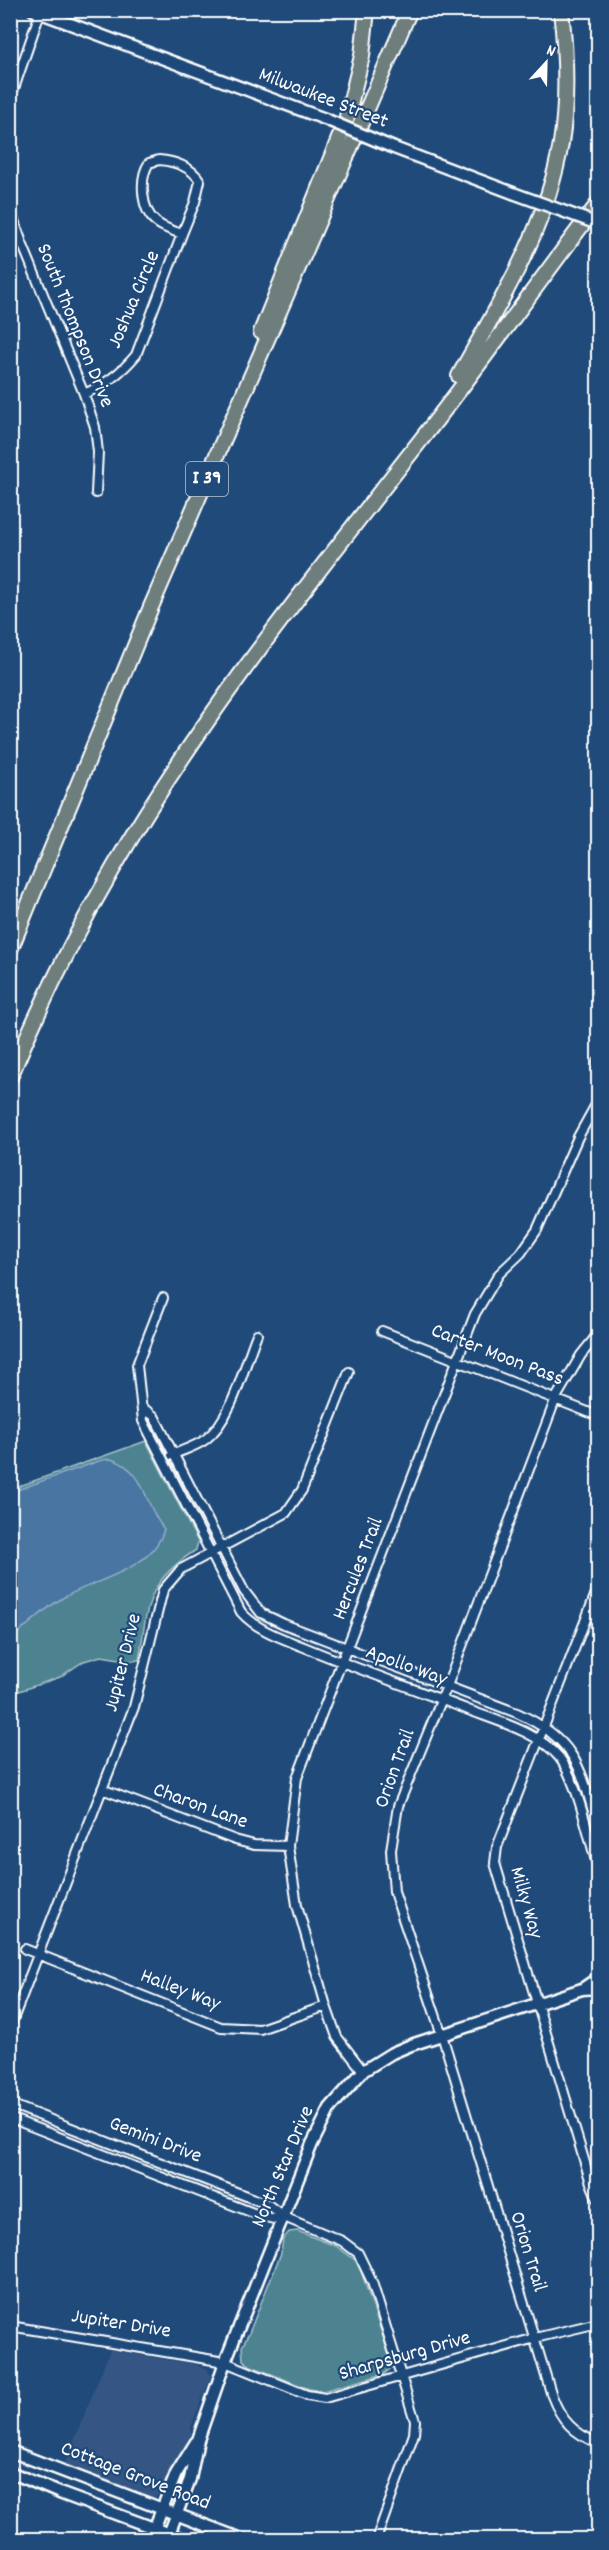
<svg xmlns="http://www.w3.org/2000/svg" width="609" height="2550" font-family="Dekko,sans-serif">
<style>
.built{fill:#355684}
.green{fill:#4e8391;stroke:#a6c1c8;stroke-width:1.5}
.water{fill:#4874a3;stroke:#91acc8;stroke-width:1.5}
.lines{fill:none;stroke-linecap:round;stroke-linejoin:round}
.street-casing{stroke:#fff;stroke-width:12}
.secondary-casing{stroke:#fff;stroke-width:15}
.highway-casing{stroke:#fff;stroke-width:18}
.street{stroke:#1f4a7a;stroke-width:8}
.secondary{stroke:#1f4a7a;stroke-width:10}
.highway{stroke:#6d7e7c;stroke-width:14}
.secondary-bridge-casing{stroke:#fff;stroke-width:15;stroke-linecap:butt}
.secondary-bridge{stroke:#1f4a7a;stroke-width:10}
.labels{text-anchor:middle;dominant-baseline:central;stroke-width:4.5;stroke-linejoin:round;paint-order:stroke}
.shield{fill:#1f4a7a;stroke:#bcc9d7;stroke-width:1.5}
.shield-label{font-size:20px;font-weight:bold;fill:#fff}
.street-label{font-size:21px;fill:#fff;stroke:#1f4a7a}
</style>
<rect width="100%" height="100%" fill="#1f4a7a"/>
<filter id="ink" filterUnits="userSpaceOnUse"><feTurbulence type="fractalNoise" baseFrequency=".0167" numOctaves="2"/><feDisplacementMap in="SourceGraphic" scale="12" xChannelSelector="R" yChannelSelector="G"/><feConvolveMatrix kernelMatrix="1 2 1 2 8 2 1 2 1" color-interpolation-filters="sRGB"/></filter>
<g filter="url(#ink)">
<path class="built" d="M110,2350L193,2364L207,2369L211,2376L191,2427V2436L187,2447L171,2468L161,2492L152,2499L64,2466Z"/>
<path class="green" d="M146,1441L198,1542L196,1550C145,1583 148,1605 139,1660L132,1661L101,1656L84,1661L60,1677L11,1694V1489Z
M297,2231L336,2246L358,2262L391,2361L390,2369L384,2374L323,2391L309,2389L251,2366L243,2360L242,2347L249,2333L281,2253L283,2239L289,2232Z"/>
<path class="water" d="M111,1459C148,1471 143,1505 164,1529C153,1571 94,1579 61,1599C44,1609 28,1626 11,1638V1492L102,1460Z"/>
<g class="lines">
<defs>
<path id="street" d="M10,100L40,13
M159,160C174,161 192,167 200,181L195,202L182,234C173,231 163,228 156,222C141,210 139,178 149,163Z
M10,209L22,243L84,394L95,427L98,452L96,493
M10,247L22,243
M84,394C105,385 121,373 136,355L182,234
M598,1062V1077
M163,1298L137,1365L143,1421L241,1612C257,1630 281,1638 304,1647C357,1669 412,1688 466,1709C496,1721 537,1731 559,1757C577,1779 589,1839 598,1868
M382,1331L598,1416
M598,1334L581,1355L556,1398L447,1686L398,1806L391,1850L394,1892L442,2035L552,2396C561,2420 574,2434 598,2443
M143,1408L154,1416L244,1591L261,1613L284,1624L517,1713C578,1740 581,1770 598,1829
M172,1455C183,1450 197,1446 206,1439C233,1418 244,1365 257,1334
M598,1588L497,1847L495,1863L591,2183L598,2200
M102,1789L235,1840L254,1845L288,1846
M25,1949L221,2027L260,2029L326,2006
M10,2027L134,1707L163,1590L181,1569L286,1513L302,1490L349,1372
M363,2071L337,2037L326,2006L297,1905L288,1846L297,1778L475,1314L499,1274L521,1253L537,1230L578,1137L598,1101
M10,2104L267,2204L284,2217L342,2241L358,2253L372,2282L415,2421L414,2434L376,2540
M10,2118L261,2216L274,2219L284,2217
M10,2326L225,2362L307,2395L325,2398L535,2338L598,2323"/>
<path id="secondary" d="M33,10L325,119
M394,148L513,193
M582,1989L598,1978
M10,2451L244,2540
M10,2472L62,2494L186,2540
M154,2529L176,2474L196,2442
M169,2534L190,2479L198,2440L225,2362L312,2144L330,2108L363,2071L392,2053L411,2045L582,1989L598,1988"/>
<path id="highway" d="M261,332L346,121L362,56L367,10
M459,376C500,302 547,228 561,143C568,99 566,54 561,10
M10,950L151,607L410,10
M10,1077C40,1005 75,934 114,867C200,717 313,578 420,441C481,364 538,282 598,204"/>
</defs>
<use href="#street" class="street-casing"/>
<use href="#secondary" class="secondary-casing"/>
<use href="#highway" class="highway-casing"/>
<use href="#street" class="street"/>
<use href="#secondary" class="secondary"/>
<use href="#highway" class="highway"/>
<defs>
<path id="secondary-bridge" d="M325,119L394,148
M513,193L598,224"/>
</defs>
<use href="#secondary-bridge" class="secondary-bridge-casing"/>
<use href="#secondary-bridge" class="secondary-bridge"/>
</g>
</g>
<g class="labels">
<rect class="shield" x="186" y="462" width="42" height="34" rx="4.5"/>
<g class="shield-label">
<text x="207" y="479">I 39</text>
</g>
<g class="street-label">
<text transform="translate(323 99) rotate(21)">Milwaukee Street</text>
<text transform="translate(135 300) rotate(-67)">Joshua Circle</text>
<text transform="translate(74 326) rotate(68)">South Thompson Drive</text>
<text transform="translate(497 1356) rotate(21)">Carter Moon Pass</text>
<text transform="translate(359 1569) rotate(-69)">Hercules Trail</text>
<text transform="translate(124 1663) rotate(-76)">Jupiter Drive</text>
<text transform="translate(406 1667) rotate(20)">Apollo Way</text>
<text transform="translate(396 1769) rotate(-70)">Orion Trail</text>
<text transform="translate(200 1807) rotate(20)">Charon Lane</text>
<text transform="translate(525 1903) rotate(74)">Milky Way</text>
<text transform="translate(180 1991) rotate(21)">Halley Way</text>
<text transform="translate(155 2141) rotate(21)">Gemini Drive</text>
<text transform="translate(284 2167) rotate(-67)">North Star Drive</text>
<text transform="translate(527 2252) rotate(73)">Orion Trail</text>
<text transform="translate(121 2325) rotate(9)">Jupiter Drive</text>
<text transform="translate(405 2357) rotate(-16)">Sharpsburg Drive</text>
<text transform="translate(135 2477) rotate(21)">Cottage Grove Road</text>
</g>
</g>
<rect width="609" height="2550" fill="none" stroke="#1f4a7a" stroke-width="36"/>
<rect x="18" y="18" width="573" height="2514" fill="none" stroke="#fff" stroke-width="2" filter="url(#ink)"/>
<g transform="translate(546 63) rotate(22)" stroke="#1f4a7a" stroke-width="4.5" paint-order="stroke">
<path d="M0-4.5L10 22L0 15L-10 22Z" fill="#ffffff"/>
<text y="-9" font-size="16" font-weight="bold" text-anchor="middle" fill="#ffffff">N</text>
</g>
</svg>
